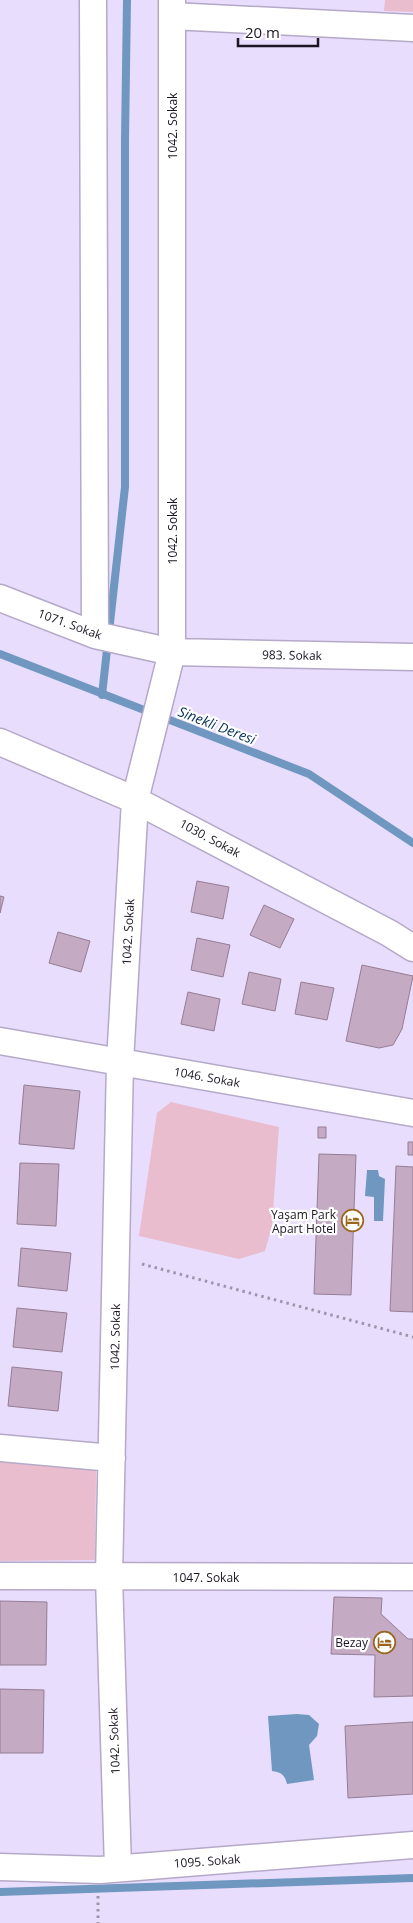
<svg xmlns="http://www.w3.org/2000/svg" width="413" height="1923" font-family="'Open Sans',sans-serif">
<style>
.green{fill:#e9bcce}
.water{fill:#7097c0}
.lines{fill:none;stroke-linecap:round;stroke-linejoin:round}
.stream{stroke:#7097c0;stroke-width:8}
.building{fill:#c4aac3;stroke:#957d94}
.minor-casing{stroke:#b5a9c8;stroke-width:29}
.path{stroke:#9e95ad;stroke-width:3;stroke-dasharray:2.5 4;stroke-linecap:butt}
.minor{stroke:#fff;stroke-width:26}
.labels{text-anchor:middle;dominant-baseline:central;stroke-width:4.5;stroke-linejoin:round;paint-order:stroke}
.street-label{font-size:12px;fill:#1b1621;stroke:#fff}
.poi-label{font-size:12px;fill:#1b1621;stroke:#fff;text-anchor:end}
.water-label{font-size:14px;font-style:italic;fill:#043057;stroke:#fff}
</style>
<rect width="100%" height="100%" fill="#e8ddfd"/>
<path class="green" d="M385,0H413V12L384,11Z
M171,1102L279,1127L272,1226L265,1251L239,1259L139,1236L157,1113Z
M0,1460L96,1468L95,1560L0,1561Z"/>
<path class="water" d="M367,1170H378L379,1176L385,1179L383,1221H374V1197L365,1196Z
M297,1714L309,1715L319,1724L317,1736L309,1745L314,1780L287,1784C285,1775 281,1772 272,1771L268,1716Z"/>
<g class="lines">
<path class="stream" d="M0,654L309,774L413,843
M102,695L125,487V139L127,0
M0,1892L413,1878"/>
</g>
<path class="building" d="M197,881L229,887L223,919L191,912Z
M0,896L4,897L0,913Z
M264,905L294,919L280,948L250,935Z
M58,932L90,941L81,972L49,963Z
M197,938L230,945L223,977L191,970Z
M362,965L413,976L402,1029L393,1045L379,1048L346,1041Z
M249,972L281,979L275,1011L242,1004Z
M301,982L334,988L327,1020L295,1014Z
M188,992L220,999L214,1031L181,1024Z
M24,1085L80,1091L74,1149L19,1144Z
M318,1127H326V1138H318Z
M408,1142H413V1155H408Z
M319,1154L356,1155L351,1295L314,1294Z
M20,1163L59,1164L56,1226L17,1224Z
M396,1166L413,1167V1312L390,1311Z
M21,1248L71,1253L67,1291L18,1286Z
M17,1308L67,1313L62,1352L13,1347Z
M12,1367L62,1372L58,1411L8,1406Z
M334,1597L382,1598L381,1614L408,1639H413V1696L374,1697L375,1655L331,1654Z
M0,1601L47,1602L46,1665H0Z
M0,1689L44,1690L43,1753H0Z
M413,1722V1794L348,1798L345,1726Z"/>
<g class="lines">
<defs>
<path id="minor" d="M93,0L95,635
M172,16L413,28
M0,598L95,635L172,652L413,657
M0,742L135,800L389,933L413,948
M0,1041L413,1113
M0,1448L112,1458
M0,1576L413,1577
M0,1867L100,1870L413,1845
M118,1868L109,1577L120,1062L135,800L172,652V0"/>
</defs>
<use href="#minor" class="minor-casing"/>
<path class="path" d="M142,1264L413,1337
M98,1896V1923"/>
<use href="#minor" class="minor"/>
</g>
<defs>
<symbol id="hotel-ring" viewBox="-11 -11 22 22"><circle r="9.5" fill="#fff" stroke="#9a651d" stroke-width="1.5"/><path d="M-6-4.5h1.5V1H6V5H4.5V3h-9V5H-6ZM-4 0a1.8 1.8 0 1 1 3.6 0ZM.5 0V-2.5h3Q6-2.5 6 0Z" fill="#9a651d"/></symbol>
</defs>
<g fill-rule="evenodd">
<use href="#hotel-ring" x="340" y="1208" width="25" height="25"/>
<use href="#hotel-ring" x="372" y="1630" width="25" height="25"/>
</g>
<g class="labels">
<g class="street-label">
<text transform="translate(172 126) rotate(-90)">1042. Sokak</text>
<text transform="translate(172 531) rotate(-90)">1042. Sokak</text>
<text transform="translate(70 624) rotate(20)">1071. Sokak</text>
<text transform="translate(292 655) rotate(1)">983. Sokak</text>
<text transform="translate(210 838) rotate(28)">1030. Sokak</text>
<text transform="translate(128 932) rotate(-87)">1042. Sokak</text>
<text transform="translate(207 1077) rotate(10)">1046. Sokak</text>
<text transform="translate(115 1337) rotate(-89)">1042. Sokak</text>
<text x="206" y="1577">1047. Sokak</text>
<text transform="translate(114 1741) rotate(-92)">1042. Sokak</text>
<text transform="translate(207 1861) rotate(-4)">1095. Sokak</text>
</g>
<g class="poi-label">
<text x="336" y="1214">Yaşam Park<tspan x="336" dy="14">Apart Hotel</tspan></text>
<text x="368" y="1642">Bezay</text>
</g>
<g class="water-label">
<text transform="translate(217 725) rotate(21)">Sinekli Deresi</text>
</g>
</g>
<path d="M238 38v8h80v-8" fill="none" stroke="#1b1621" stroke-width="2.5"/>
<text x="245" y="38" font-size="15" fill="#1b1621" stroke="#ffffff" stroke-width="4" paint-order="stroke">20 m</text>
</svg>
